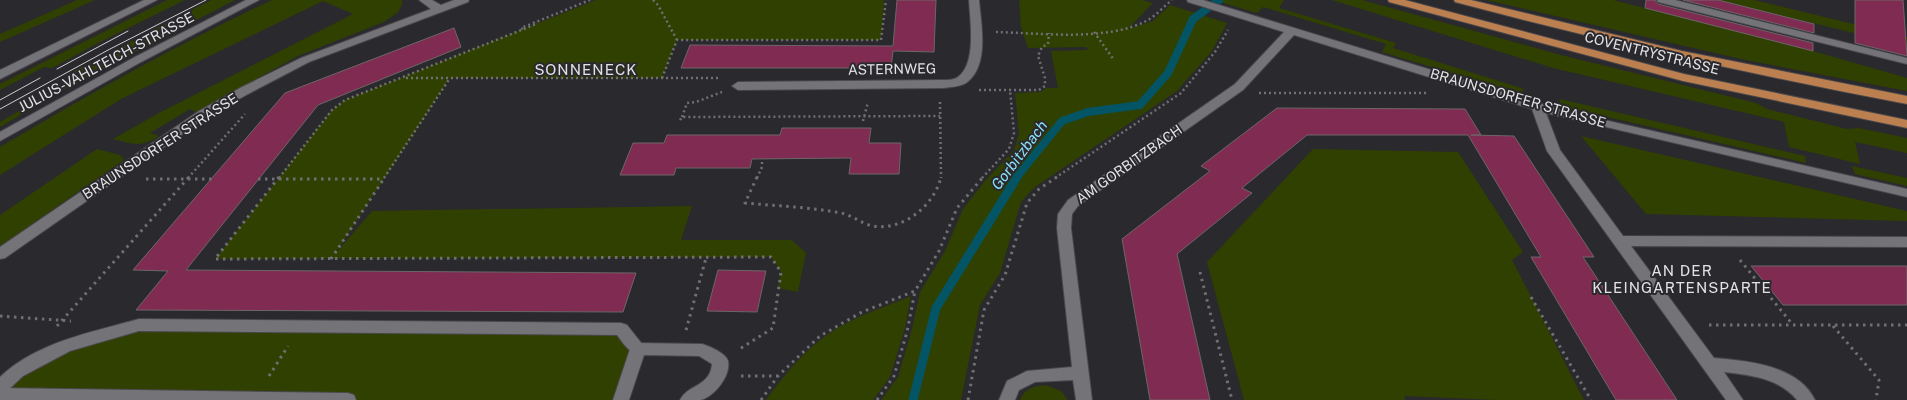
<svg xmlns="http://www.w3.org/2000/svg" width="1907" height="400" font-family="'Public Sans',sans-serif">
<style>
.green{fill:#304000}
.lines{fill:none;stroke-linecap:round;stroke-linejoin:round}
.stream-far1{stroke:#035566;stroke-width:8}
.stream{stroke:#035566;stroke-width:9}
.building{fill:#802c52;stroke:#6c6668}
.service-casing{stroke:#49474b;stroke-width:2}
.minor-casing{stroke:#49474b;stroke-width:2}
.secondary-casing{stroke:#49474b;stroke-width:2}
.primary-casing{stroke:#49474b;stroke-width:2}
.path-far1{stroke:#706f73;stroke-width:2.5;stroke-dasharray:2 3;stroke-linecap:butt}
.path{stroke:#706f73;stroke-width:3;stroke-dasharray:2.5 4.5;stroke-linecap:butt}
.service{fill:#747378;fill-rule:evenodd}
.minor{fill:#747378;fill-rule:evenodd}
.secondary{fill:#747378;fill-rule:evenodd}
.primary{fill:#bb7f50;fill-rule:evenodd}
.tram{stroke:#cecdd0;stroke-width:1}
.labels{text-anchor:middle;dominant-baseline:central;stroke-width:4;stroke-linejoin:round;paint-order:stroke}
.street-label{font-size:14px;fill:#e3e2e5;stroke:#2a292d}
.neighbourhood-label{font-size:15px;letter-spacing:1px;fill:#e3e2e5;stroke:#2a292d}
.water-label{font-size:15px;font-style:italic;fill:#8ae2fb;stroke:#2a292d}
</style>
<rect width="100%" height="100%" fill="#2a292d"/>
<path class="green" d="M77,0H95L0,42V34Z
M167,0H185L100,42L52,68L44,67L0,90V84Z
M211,0H235L61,91L0,127V122L83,74L73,72Z
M272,0H402V5L398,12L384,22L298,56L196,112L190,109L150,133L159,136C141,148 133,144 113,139L157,114L353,14L323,1L121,99L0,175V147C88,95 179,43 272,0Z
M596,0H884L881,40H677L662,78H450L335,254L372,211L692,206L681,240H792L806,253L798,292L778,288L781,272L771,257L215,259L332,110L345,100Z
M1019,0H1142L1153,3L1128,29L1153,21L1170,5L1227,23L1212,51L1177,91L1035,187L1021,202L1000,273L980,305L961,400H881L898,377L912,329L920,292L945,251L963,209L984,182L1014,150L1019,133L1015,93L1041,92L1046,88H1058L1051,51L1088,50L1086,47L1028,48L1021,27Z
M1213,0H1284L1279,8L1396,43L1393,48L1524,89L1520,94L1382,52L1386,44L1263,7L1257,13Z
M1332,0H1362L1561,55L1756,103L1767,109L1847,129L1859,128L1907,138V153L1855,142L1860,164L1789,147L1784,122L1553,68Z
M1486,0H1613L1813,51L1907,78V91L1741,59Z
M1718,0H1754L1907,37V46Z
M1560,99L1805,156L1806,163L1560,106Z
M1581,136L1907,211V221L1646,214Z
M97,149L120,155L124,160L0,246V215Z
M1313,149L1458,152L1523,252L1512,260L1584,400H1497L1404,396L1405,400H1244L1207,262Z
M1852,166L1907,178V186L1855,174Z
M911,296L905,328L890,377L873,400H766C787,371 811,342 843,325C864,313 888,306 911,296Z
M139,325L621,329L638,349L621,400H348L0,395V387L65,346Z
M1046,385L1061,391L1068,400H1020C1025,388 1034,386 1046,385Z"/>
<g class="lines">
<path class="stream-far1" d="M1016,178L1062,121L1088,112L1140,105L1168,73L1193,19L1219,0"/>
<path class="stream" d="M913,400L936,308L1017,177"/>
</g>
<path class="building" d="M897,0H936L934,52L893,51L891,68H681L690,45L893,46Z
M1646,0H1655L1658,4L1813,43V51L1645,8Z
M1683,0H1718L1814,24V33Z
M1855,0H1903L1907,56L1855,43Z
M454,28L461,47L318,105L186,270L636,273L623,312L136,310L168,271L133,270L285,93Z
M1277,108L1465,109L1481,135H1471L1514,136L1594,257H1583L1677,400H1616L1531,257H1541L1468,135H1307L1242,188L1252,193L1177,254L1210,400H1150L1122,239L1210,171L1201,166Z
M782,128H871L869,143H901L899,174H849L851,158L752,159L750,168H676L674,175H620L633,143H664L667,135H780Z
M1751,266H1907V305H1783Z
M718,270L766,271L757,312L707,311Z"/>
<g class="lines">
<defs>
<path id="service" d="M1657,0H1675L1907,58V64L1658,2Z
M139,319L621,323L627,325L646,349L644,353C631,357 624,344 617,335L139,331L70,351L23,376L6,392L0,394V377C37,342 92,332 139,319Z"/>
<path id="minor" d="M419,0H432L441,5L454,0H469L468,2L309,62L248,94L207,117L5,258L0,259V247L199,111L240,88L301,58L431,9Z
M969,0H979C981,24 990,66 966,83C960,87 950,87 943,88L738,90L732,86L738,82L943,80C948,80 954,80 958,77C977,63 970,20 969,0Z
M1187,0H1203L1565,111L1907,189V197L1546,113L1560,150L1623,236L1907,237V247L1631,246L1714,358C1748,361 1798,365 1815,400H1797C1779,378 1750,375 1724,372L1743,400H1726L1547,151L1532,109L1294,35L1243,90L1078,206L1072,214L1071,228L1092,400H1076L1073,380L1035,382L1019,390L1015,400H999L1007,381L1027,371L1072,367L1057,228L1058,214L1068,200L1235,84L1284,32L1188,2Z
M638,343L702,344C709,346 726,353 728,361C731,376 714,397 700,400C693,400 686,400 680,400C688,384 710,387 712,364L699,356L644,355L629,400H613L630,349L632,345Z
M0,388L348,393L354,395L356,400H0Z"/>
<path id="secondary" d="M144,0H157L0,79V70Z
M246,0H259L141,62L0,141V132L133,58Z"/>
<path id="primary" d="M1388,0H1405L1684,74L1907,120V128L1683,81L1389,2Z
M1454,0H1471L1682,51L1907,96V104C1755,75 1605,42 1455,2Z"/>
</defs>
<use href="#service" class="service-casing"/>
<use href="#minor" class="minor-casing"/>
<use href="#secondary" class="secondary-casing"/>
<use href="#primary" class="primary-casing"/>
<path class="path-far1" d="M653,0L658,5L677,40
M523,29L521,28L590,0
M996,32C1041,33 1108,42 1148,20C1157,15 1164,6 1172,0
M1094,32L1114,60
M406,78H720
M662,78L677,40H881L886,0
M979,90H1039L1045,86V78L1038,56L1042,47L1048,44L1049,33
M1259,93H1428
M940,102L941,178
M682,117L687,103L696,102L722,92
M680,120L682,117L940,116
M863,121L868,102
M188,178L245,114
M279,178L332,110L345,100L524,29L536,24V22
M384,178L450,78
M757,178L762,167V159
M982,178L1009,149L1014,133L1010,90
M1055,178L1181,93L1215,52L1228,30"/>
<path class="path" d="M279,177L215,259L771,257L781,272L773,328L738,350
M757,177L745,203C777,206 809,207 841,213C852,215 862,224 873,226C903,231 934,206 941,177
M146,179H212
M258,179H384
M331,259L385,177
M1740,260L1793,325
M1200,272L1232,400
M1531,297L1591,400
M0,316L71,321
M1709,325H1907
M57,326L189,177
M1833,326L1879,380L1876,400
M686,330L706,258
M269,376L288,346
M741,376H778
M761,400L778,376L820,336L862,312L915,291L939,251L957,208L983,177
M877,400L894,376L907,332L915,291
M968,400L984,310L1005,275L1027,203L1039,189L1057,177"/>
<use href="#service" class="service"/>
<use href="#minor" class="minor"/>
<use href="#secondary" class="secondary"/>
<use href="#primary" class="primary"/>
<path class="tram" d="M57,69L128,31
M0,100L40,78
M0,109L110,49L206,0"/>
</g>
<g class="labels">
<g class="street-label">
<text transform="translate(1652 53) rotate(14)">COVENTRYSTRASSE</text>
<text transform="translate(106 62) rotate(-28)">JULIUS-VAHLTEICH-STRASSE</text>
<text transform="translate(892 69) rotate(-1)">ASTERNWEG</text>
<text transform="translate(1518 98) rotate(16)">BRAUNSDORFER STRASSE</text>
<text transform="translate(160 146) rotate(-33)">BRAUNSDORFER STRASSE</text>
<text transform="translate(1129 164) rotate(-35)">AM GORBITZBACH</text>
</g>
<g class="neighbourhood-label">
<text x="586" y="69">SONNENECK</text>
<text x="1682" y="270">AN DER<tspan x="1682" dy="17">KLEINGARTENSPARTE</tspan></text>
</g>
<g class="water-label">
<text transform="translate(1019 155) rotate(-53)">Gorbitzbach</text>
</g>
</g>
</svg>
